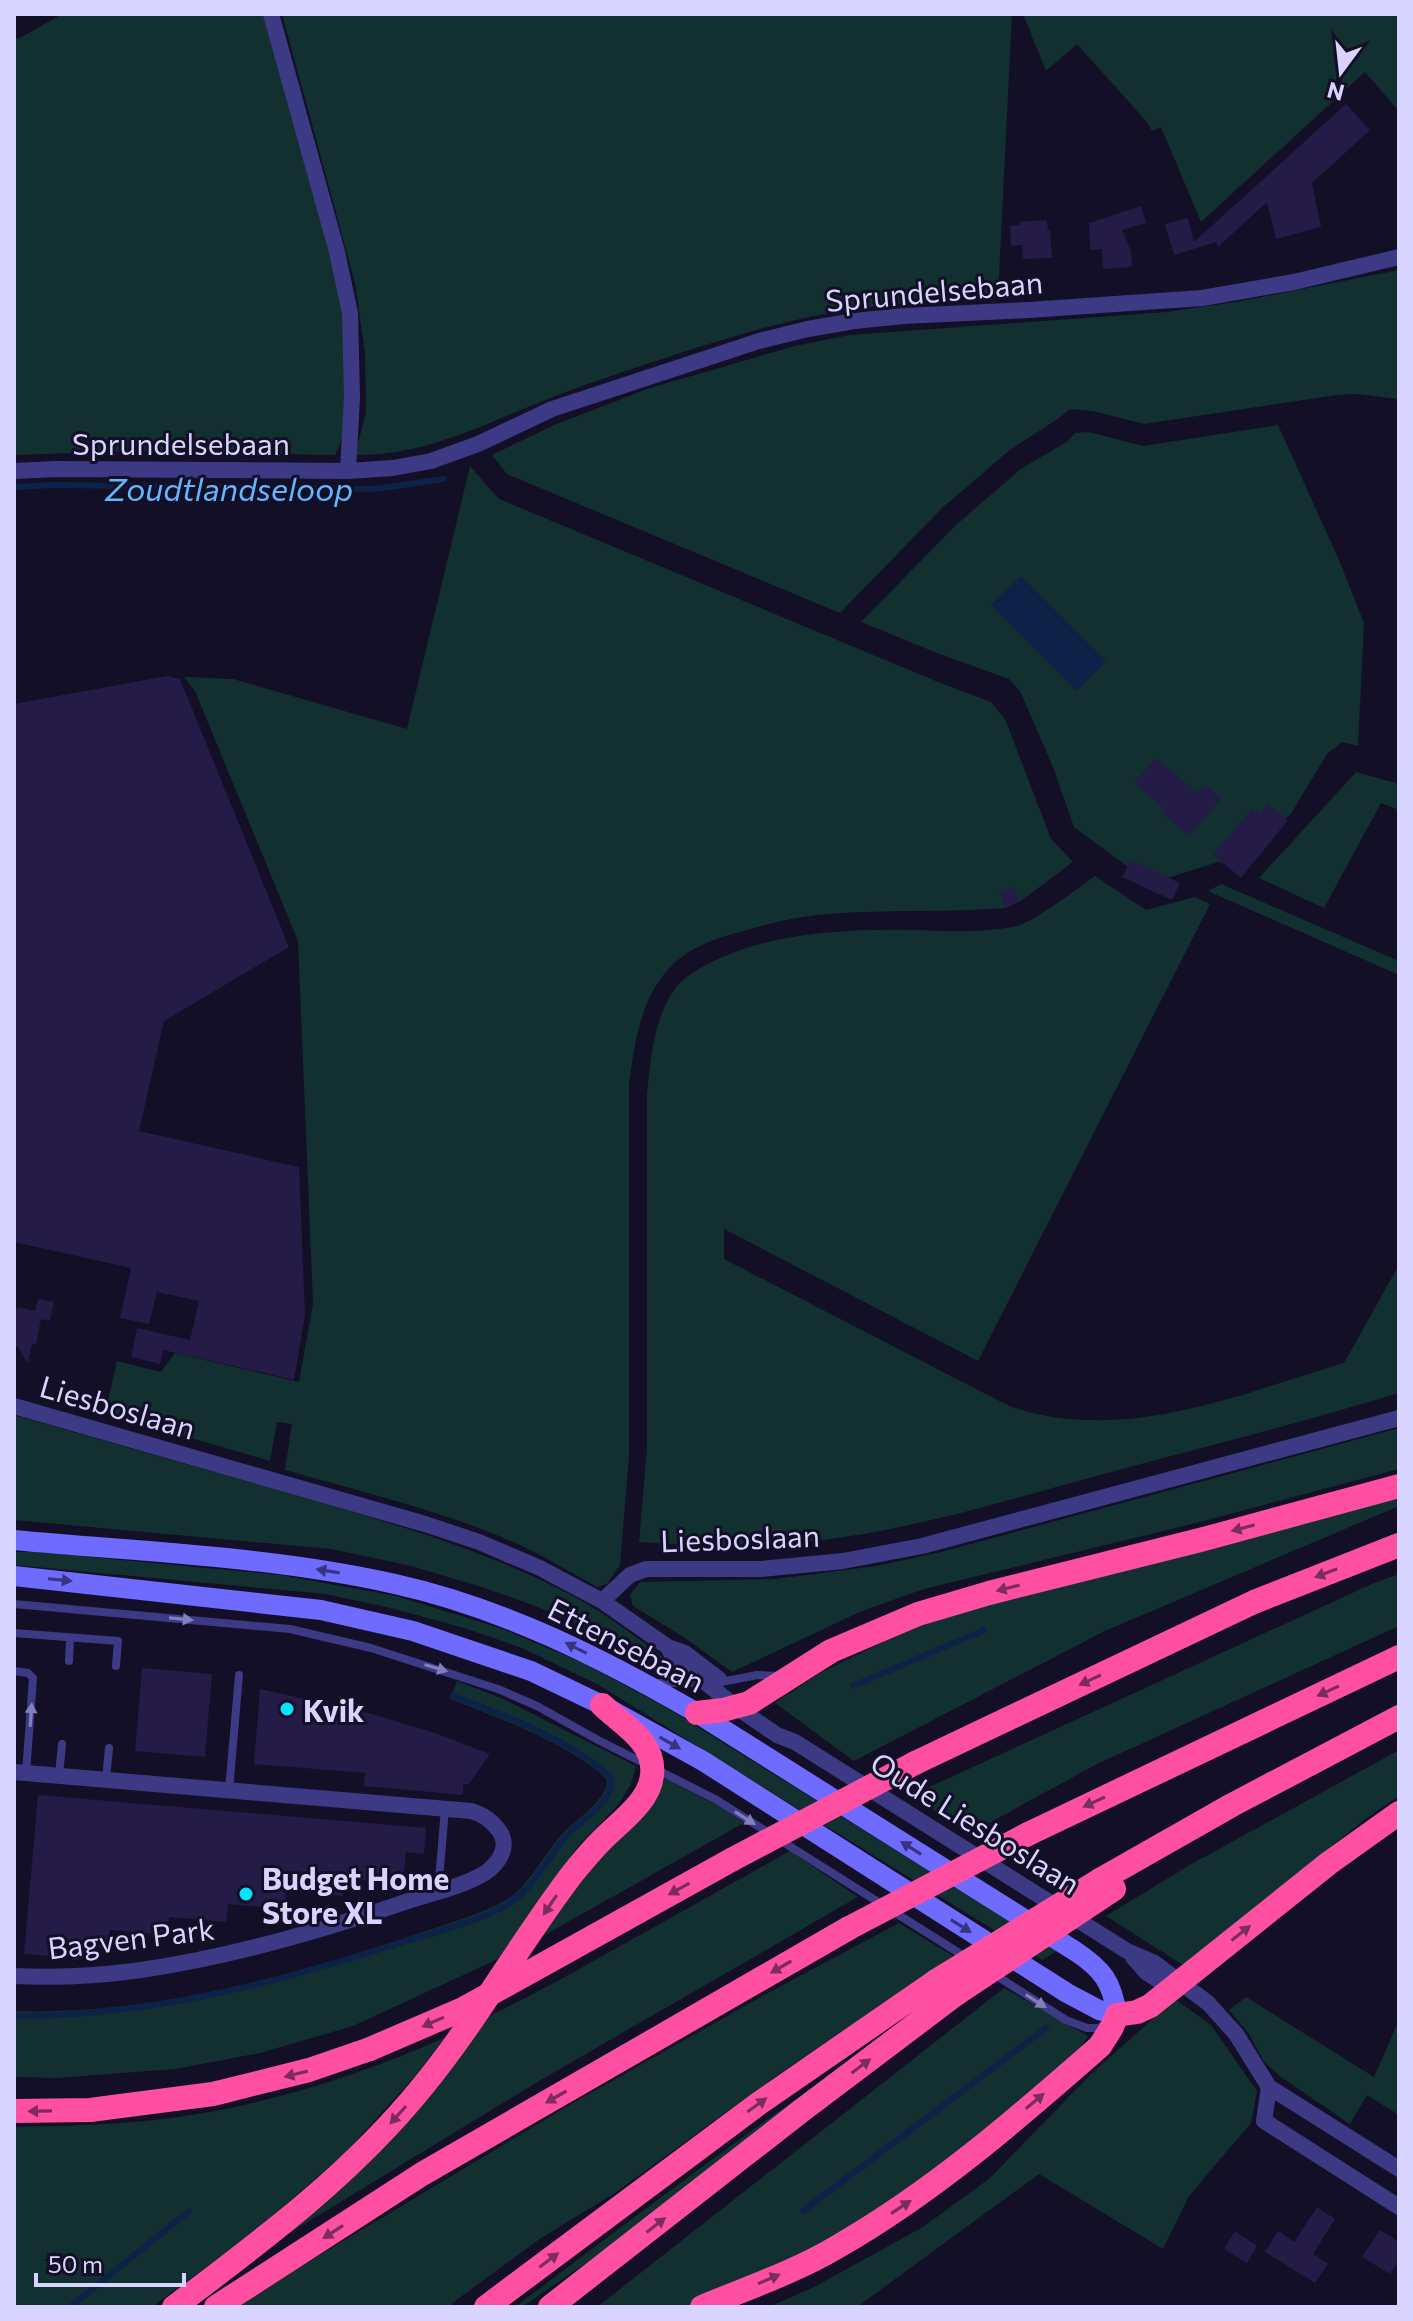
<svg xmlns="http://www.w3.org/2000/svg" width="1413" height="2321" font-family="Commissioner,sans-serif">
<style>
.green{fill:#12302f}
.water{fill:#0c2248}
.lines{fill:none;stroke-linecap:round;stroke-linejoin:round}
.stream{stroke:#0c2248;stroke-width:6}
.building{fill:#241b47}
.service{stroke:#3d3a85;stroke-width:8}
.minor{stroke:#3d3a85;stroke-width:16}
.secondary{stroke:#6f6bff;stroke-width:20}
.motorway{stroke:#ff4fa3;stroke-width:24}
.motorway-bridge{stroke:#ff4fa3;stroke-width:24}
.oneway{fill:#7d2c5e}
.oneway2{fill:#38347d}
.oneway3{fill:#837fbc}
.poi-dot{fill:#00e5ff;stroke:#130f26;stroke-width:3}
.labels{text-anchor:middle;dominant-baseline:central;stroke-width:6;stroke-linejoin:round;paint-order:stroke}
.street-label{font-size:30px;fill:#d9d4ff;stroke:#130f26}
.poi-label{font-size:30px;font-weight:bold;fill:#d9d4ff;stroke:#130f26;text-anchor:start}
.water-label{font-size:32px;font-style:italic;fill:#62b6ff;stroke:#130f26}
</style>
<rect width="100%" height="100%" fill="#130f26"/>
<path class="green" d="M62,14H265L339,289L348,342L344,434L335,455L134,451L14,455V38H20Z
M282,14H1012L998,297C946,301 893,303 841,311C764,324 688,350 614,375C583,385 553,397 523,409C469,432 415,456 355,455L366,412L365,353L355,283Z
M1023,14H1399V111L1365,72L1201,222L1161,127L1152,131L1147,122L1077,44L1046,71Z
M1399,270V399L1357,394L1337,395L1144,424L1093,411L1070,409L1059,418L1010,450L941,509L840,613L507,474L492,455L554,425L650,388L795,346L849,335L1166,312L1242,301Z
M1278,425L1339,560L1364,623L1358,746L1342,742L1327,754L1290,815L1258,840L1234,866L1218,862L1158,881L1143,878L1074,827L1053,767L1020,691L1009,679L937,653L861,622L956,525L1022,468L1068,441L1075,433L1089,432L1143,446Z
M470,466L499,499L938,682L991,702L1006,721L1051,839L1073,862L1022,900L1005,908C946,913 886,909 828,914C800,916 770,923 744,931C714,938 685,949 665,973C639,1004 635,1045 629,1082V1456L620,1565L607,1584L597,1587C574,1574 550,1560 526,1548C450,1512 365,1493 285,1470L292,1424L277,1422L270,1461L105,1413L117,1361L161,1372L175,1353L299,1382L313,1304L298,941L195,691L184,677L233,679L407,729Z
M1356,772L1399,784V810L1381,803L1324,908L1259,878Z
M1095,876L1146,910L1195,897L1210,904L978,1361L724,1229V1259L1009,1406C1121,1445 1237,1395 1344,1363L1399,1265V1393C1304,1422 1207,1446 1111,1472C1008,1500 904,1533 797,1543C744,1548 692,1546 639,1542L647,1447V1095C650,1062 654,1018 674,990C681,979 696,970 708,964C767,933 843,929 910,930C943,931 980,933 1013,927C1032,924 1078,888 1095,876Z
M1221,884L1399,961V975L1208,891Z
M14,1415C105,1441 197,1467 288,1493C385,1521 484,1549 573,1596C612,1617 648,1646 683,1672L655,1662L585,1627L533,1605L482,1587L407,1565L331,1549L14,1520Z
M1399,1428V1469L1196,1523L924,1589L862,1611L732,1672L682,1636L633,1606L630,1595L640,1582L775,1579L876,1566L941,1552Z
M1399,1494V1506L1105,1631L854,1761L775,1703L820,1673L914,1627L989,1604Z
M14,1552H38L280,1575L396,1596L500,1628L583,1663L669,1709L1057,1951L1042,1960L597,1684L522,1648L464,1628L391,1608L325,1594L14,1565Z
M1399,1574V1626L1095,1765L969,1834L912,1795L1374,1583Z
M457,1681L501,1698L636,1766L631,1784L619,1804L578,1846L498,1959L353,2026L260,2053L175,2069L56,2078L14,2077V2011C149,2016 296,1975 423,1932C446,1924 494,1910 512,1896C531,1882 548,1848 566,1830C578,1819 609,1797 607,1780C575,1746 495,1716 450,1699Z
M1399,1750V1796L1368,1817L1183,1965L1106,1916L1188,1866Z
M665,1778L713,1803L744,1823L541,1937L578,1881L658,1791Z
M790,1851L858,1897L539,2081L278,2240L478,2022L556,1982Z
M899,1923L953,1956L776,2076L615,2193L541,2238L447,2307H238L270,2285L566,2107L764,1995Z
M1004,1988L1088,2036L1078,2051L1006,2116L893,2202L805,2257L685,2307H597Z
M1246,1997L1374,2077L1399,2020V2115L1367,2095L1350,2124L1281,2077L1264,2062L1249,2034L1229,2010Z
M1175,1999L1211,2025L1257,2091L1251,2123L1189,2196L1163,2249L1039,2174L857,2307H769L814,2287L923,2227L990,2178L1092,2073Z
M917,2015L643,2224L522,2307H515C647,2207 779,2108 917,2015Z
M444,2038L416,2075L344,2154L254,2232L152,2307H14V2127C61,2126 108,2125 155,2120C253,2109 354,2078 444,2038Z"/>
<path class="water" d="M1021,576L1106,661L1077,691L991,605Z"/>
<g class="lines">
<path class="stream" d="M14,487L53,485L375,489L444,479
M853,1686L984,1630
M14,2016C151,2017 283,1981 413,1939C440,1931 494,1916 515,1899C537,1883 550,1853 569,1833C583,1818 615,1801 611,1778C574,1741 502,1714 453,1696
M803,2211L1046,2028
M70,2307L189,2211"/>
</g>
<path class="building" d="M1346,104L1370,130L1312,183L1321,227L1276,239L1267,202L1218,247L1216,242L1174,255L1165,224L1188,218L1194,242Z
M1141,206L1146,223L1122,230L1131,251L1132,267L1103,269L1102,249L1090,250L1089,223Z
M1047,220L1048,230H1050L1052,258L1023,259L1022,245L1011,246L1010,226L1020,225V222Z
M167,676L180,679L289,947L164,1021L139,1131L299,1167L305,1315L294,1380L163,1350L160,1364L131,1357L137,1328L190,1340L199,1301L157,1292L149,1324L120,1318L131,1268L14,1242V704Z
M1156,758L1198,793L1205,785L1221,799L1189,836L1162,813L1165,809L1134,783Z
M1268,804L1288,820L1241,878L1213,855L1252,808L1260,814Z
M1131,860L1180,883L1172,900L1122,877Z
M1012,886L1020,901L1006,908L999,893Z
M38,1299L54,1302L50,1321L41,1319L36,1344H32L28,1364L18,1347L14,1346V1320L17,1307L35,1311Z
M142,1668L212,1674L205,1757L135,1751Z
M260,1689L372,1714L435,1733L490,1754L469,1784H463V1795L364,1786L365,1773L254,1764Z
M38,1795L426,1828L424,1854L406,1852L403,1884L344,1878L343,1896L286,1891L285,1909L228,1904L226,1922L169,1917L167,1935L110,1930L108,1948L52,1943L50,1956L24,1954Z
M1317,2207L1335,2219L1313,2254L1328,2264L1315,2283L1265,2252L1278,2231L1294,2242Z
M1380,2230L1399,2242V2260L1390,2274L1362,2257Z
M1235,2231L1257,2246L1247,2263L1224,2249Z"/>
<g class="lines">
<path class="service" d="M14,1604L290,1629L371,1648L498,1689L537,1706L598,1740L715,1799L967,1958
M14,1633L118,1641L116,1666
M69,1661L70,1638
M14,1671L28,1673L33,1678L26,1773
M652,1683H699
M716,1683L757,1675L778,1676
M59,1775L62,1744
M106,1779L109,1748
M229,1790L239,1675
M438,1891L445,1809
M992,1973L1066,2020L1087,2028H1099L1106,2023"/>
<path class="minor" d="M271,14L337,252L350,313L352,397L348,471
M14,471L57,469L348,471L393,468L431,461L478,444L552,409L759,341L808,329L854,321L904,316L1029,310L1202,298L1294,282L1399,257
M14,1406L425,1524L479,1542L540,1568L602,1601L668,1647L685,1653L719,1679
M602,1601L630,1575L646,1569H761L843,1561L922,1546L1399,1418
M668,1647L676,1663L706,1683L736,1707L777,1735L795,1742L1127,1951L1153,1962L1208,2003L1236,2034L1269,2087L1399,2169
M14,1772L471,1811C483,1814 493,1822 500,1832C510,1848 498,1864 485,1873C464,1886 435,1892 411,1900C324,1930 233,1957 141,1970C99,1976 56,1978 14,1976
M1133,1957L1146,1972L1173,1990
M1269,2087L1264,2121L1399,2207"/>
<path class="secondary" d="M14,1540C141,1552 270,1556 395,1584C503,1608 602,1658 697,1713L1075,1951C1102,1969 1112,1981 1117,2015L1099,2010L1067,1993L703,1761L602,1705L531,1671L413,1631L321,1610L14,1576"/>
<path class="motorway" d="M697,1713L723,1710L749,1703L831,1651L918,1614L989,1593L1200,1540L1399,1486
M915,1763L1254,1602L1399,1545
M1028,1834L1399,1657
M1100,1880L1232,1805L1399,1717
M625,1919L733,1859
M14,2111L90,2110L213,2094L309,2070L370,2049
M174,2307C263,2240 352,2174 423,2086C478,2019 520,1942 573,1873C582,1862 591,1851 601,1841C618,1823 650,1802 652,1775C656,1742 622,1724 602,1705
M216,2307L422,2174L849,1928
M486,2307L758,2104L936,1981
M550,2307L801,2111L956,1994
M702,2307C747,2288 795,2272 837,2247C933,2192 1017,2119 1100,2046L1112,2027L1117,2015L1137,2012L1150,2006L1329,1863L1399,1813"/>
<path class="motorway-bridge" d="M733,1859L915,1763
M849,1928L1028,1834
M936,1981L1100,1880
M956,1994L1114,1889
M370,2049L463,2009L625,1919"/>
</g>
<defs><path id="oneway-solid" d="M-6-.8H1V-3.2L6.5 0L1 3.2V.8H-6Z" transform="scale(2)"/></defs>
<g class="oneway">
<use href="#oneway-solid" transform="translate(1243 1528) rotate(165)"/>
<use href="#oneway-solid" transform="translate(1326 1573) rotate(159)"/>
<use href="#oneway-solid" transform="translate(1008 1588) rotate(166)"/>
<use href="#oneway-solid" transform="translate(1090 1680) rotate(155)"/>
<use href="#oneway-solid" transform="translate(1328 1691) rotate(155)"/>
<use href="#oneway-solid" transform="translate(1094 1802) rotate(155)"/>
<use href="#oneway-solid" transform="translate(679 1889) rotate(151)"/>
<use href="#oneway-solid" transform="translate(550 1905) rotate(124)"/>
<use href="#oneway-solid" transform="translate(1241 1933) rotate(-38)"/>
<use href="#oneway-solid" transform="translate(781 1967) rotate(150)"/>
<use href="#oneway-solid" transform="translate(433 2022) rotate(156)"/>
<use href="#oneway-solid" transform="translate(861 2066) rotate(-37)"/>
<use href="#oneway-solid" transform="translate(296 2074) rotate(166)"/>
<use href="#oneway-solid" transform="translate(556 2097) rotate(150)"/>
<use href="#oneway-solid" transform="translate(1035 2101) rotate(-40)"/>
<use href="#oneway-solid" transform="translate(757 2105) rotate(-36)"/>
<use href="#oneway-solid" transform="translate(40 2111) rotate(179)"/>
<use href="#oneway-solid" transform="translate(398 2115) rotate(132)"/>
<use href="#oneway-solid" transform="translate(901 2207) rotate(-33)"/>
<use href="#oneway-solid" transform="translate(656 2225) rotate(-38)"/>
<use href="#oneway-solid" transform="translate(333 2232) rotate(147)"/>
<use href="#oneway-solid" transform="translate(549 2260) rotate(-37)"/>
<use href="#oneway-solid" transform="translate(769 2279) rotate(-23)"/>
</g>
<g class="oneway2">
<use href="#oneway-solid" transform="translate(328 1571) rotate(-171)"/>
<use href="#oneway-solid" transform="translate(60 1580) rotate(6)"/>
<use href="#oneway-solid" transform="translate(576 1648) rotate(-153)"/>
<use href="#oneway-solid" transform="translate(670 1743) rotate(30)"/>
<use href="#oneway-solid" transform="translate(911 1848) rotate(-148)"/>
<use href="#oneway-solid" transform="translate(961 1926) rotate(32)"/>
</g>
<g class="oneway3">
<use href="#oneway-solid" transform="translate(181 1619) rotate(5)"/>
<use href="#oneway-solid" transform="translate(436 1668) rotate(17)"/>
<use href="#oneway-solid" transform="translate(31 1715) rotate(-86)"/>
<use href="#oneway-solid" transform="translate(745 1818) rotate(32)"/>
<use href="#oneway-solid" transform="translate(1036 2001) rotate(32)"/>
</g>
<g class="poi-dot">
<circle cx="287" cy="1709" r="8"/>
<circle cx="246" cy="1894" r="8"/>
</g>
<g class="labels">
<g class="street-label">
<text transform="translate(934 290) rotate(-5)">Sprundelsebaan</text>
<text x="181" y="442">Sprundelsebaan</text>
<text transform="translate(118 1406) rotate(16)">Liesboslaan</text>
<text transform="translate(740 1537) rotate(-2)">Liesboslaan</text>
<text transform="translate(627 1644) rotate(27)">Ettensebaan</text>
<text transform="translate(976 1822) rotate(32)">Oude Liesboslaan</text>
<text transform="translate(131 1937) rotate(-7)">Bagven Park</text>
</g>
<g class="poi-label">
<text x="303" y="1709">Kvik</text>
<text x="262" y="1877">Budget Home<tspan x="262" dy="34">Store XL</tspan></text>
</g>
<g class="water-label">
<text x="229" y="488">Zoudtlandseloop</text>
</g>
</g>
<rect width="1413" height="2321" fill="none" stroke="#d9d4ff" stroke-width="32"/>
<g transform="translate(1341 72) rotate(195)" stroke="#130f26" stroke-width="6" paint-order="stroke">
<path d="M0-6L14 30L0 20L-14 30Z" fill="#d9d4ff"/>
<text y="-12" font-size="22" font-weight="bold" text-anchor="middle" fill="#d9d4ff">N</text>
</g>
<path d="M36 2273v12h148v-12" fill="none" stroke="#d9d4ff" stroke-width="4"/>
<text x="48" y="2273" font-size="24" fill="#d9d4ff" stroke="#130f26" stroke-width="6" paint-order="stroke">50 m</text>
</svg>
